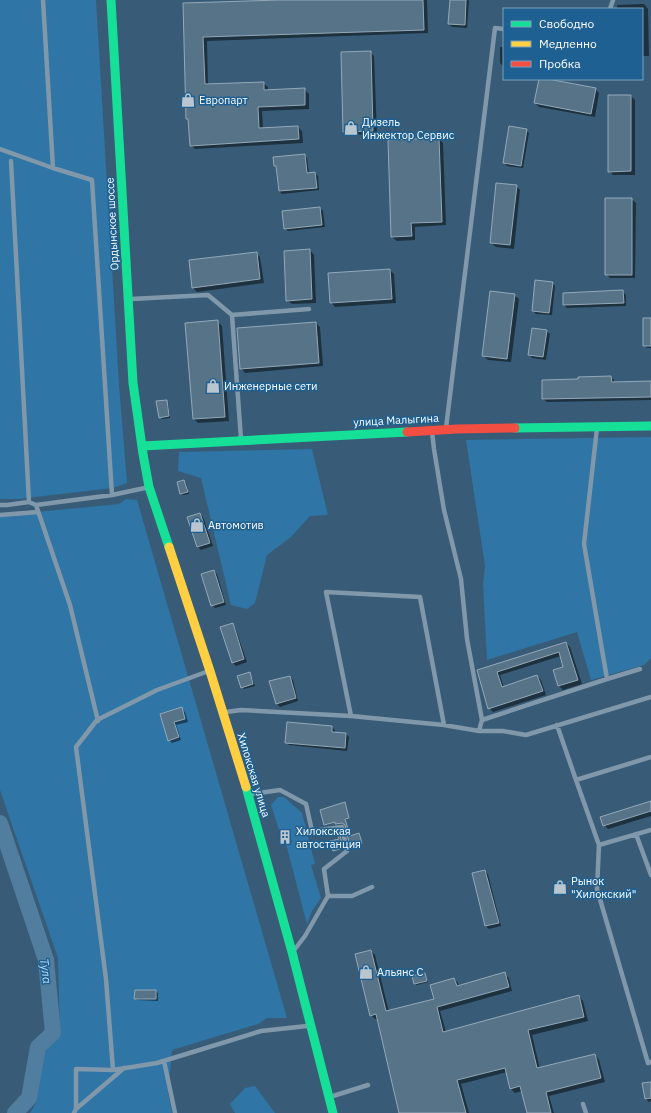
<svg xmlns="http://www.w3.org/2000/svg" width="651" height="1113" font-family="'IBM Plex Sans',sans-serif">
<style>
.green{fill:#2f75a5}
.shadow{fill:#0007}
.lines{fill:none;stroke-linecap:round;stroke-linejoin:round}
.river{stroke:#517e9e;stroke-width:16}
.building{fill:#567388;stroke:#94a9b8}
.lane{stroke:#8098aa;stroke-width:4.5}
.fast{stroke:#16e098;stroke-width:9}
.slow{stroke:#ffcf43;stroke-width:9}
.jam{stroke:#f24e42;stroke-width:9}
.labels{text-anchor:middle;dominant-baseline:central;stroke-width:3;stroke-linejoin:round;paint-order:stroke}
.poi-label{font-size:11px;fill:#fff;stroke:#1e6091;text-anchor:start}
.street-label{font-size:11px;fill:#fff;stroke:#1e6091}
.water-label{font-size:12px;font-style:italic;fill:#baddf5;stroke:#1e6091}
</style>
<rect width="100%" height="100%" fill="#385c77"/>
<path class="green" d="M0,0H96L119,385L127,483L113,488L18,499H0Z
M651,437V658L644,665L591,680L577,632L487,660L483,584L485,566L466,440Z
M312,449L328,515L310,516L291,537L267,555L255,603L247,609L231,605L201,478L178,471L179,452Z
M126,499L137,500L287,1018H267L258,1024L172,1050L168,1093L172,1113H30L36,1103L44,1053L60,1036L58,958L0,790V513L16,514L119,504Z
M278,797H284L302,813L315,864L311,865L321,898L312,911L307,924L286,844L292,842L289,830H279L271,805Z
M255,1086L275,1113H235L230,1104L245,1088Z"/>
<path class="shadow" d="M290,0H427L428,33L207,41L208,85L263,83L268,87V90L304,89L309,94V109L262,111L263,129L298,127L302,131L303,143L195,149L191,145L190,121L187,119L184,4Z
M451,0H468L469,1L467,28L452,27L449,24Z
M644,4L648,9L649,56H642V9H617V5Z
M500,47H504V67L500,63Z
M370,52L374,56L377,134L348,135L344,131Z
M540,79L595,89L599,93L595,117L539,107L535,103Z
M631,96L635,100V175H613L609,171Z
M526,130L529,133L523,168L507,166L504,163Z
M439,139L443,143L446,225L415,227V240L397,241L392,237Z
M305,155L307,158L309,174L315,173L318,176L319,190L282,194L279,191L278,169L275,166Z
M516,186L520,190L514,249L496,247L491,243Z
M631,199L636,203L635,278H610L606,274Z
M320,208L323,211L325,227L288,231L285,228Z
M310,250L314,255L316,303L292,304L287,300Z
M256,253L260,257L264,283L197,292L193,288Z
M390,270L394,274L396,303L335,307L331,302Z
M552,283L555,286L552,315L536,314L533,311Z
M623,292L626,295V306L567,308L564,305Z
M514,295L519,299L511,362L488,360L483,355Z
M651,319V348H647L644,345Z
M217,321L222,326L229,421L198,423L194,419L187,324Z
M316,323L320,327L323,366L245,373L241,368Z
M546,331L550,334L546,360L532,358L529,354Z
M611,377L614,380V383L651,382V400L547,402L543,399Z
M166,401L168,402L170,418L162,419L160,417Z
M184,481L186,483L189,494L183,495L181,493Z
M200,514L203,517L213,546L201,550L198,547Z
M214,571L217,574L226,605L215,608L212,605Z
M232,624L235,627L247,662L236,666L233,663Z
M566,643L570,647L582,684L563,690L559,686L565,668L561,656L500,675L504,688L537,676L541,680L546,695L493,712L489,708L478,671Z
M249,674L251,675L255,686L244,689L242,687Z
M290,677L293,680L298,701L280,707L277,704Z
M182,709L185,712L188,722L176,725L181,740L172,743L169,740L161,715Z
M332,727L335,730L334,733L346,734L349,737L347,751L289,745L286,742Z
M651,802V816L608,829L604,825Z
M345,804L349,818L345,820L350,837L359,834L362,844L351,846L346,825L343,823L337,824L336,822L325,825L321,810Z
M288,833L290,841L284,842L282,835Z
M485,871L488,874L501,926L489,929L486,926L473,874Z
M371,951L375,955L389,1012L435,1000L454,979L458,983L459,986L504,973L509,978L512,991L440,1011L446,1032L579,996L583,1001L588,1021L532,1035L540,1069L595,1055L599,1060L605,1082L549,1096L554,1113H528L522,1091L515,1093L511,1089L507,1072L461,1084L469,1113H400L378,1019H375L371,1015Z
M425,974L426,976L428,982L417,985L415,984Z
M156,991L158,993V1001L137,1000L136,999Z
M651,1083V1101L649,1102L646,1099Z"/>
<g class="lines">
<path class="river" d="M0,823L46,960L53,1033L38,1047L29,1098L15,1113"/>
</g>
<path class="building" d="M279,0H423L424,30L203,37L205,84L264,82V90L305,88V105L258,107L259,128L298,126L299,139L190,146L188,119H186L183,3Z
M450,0H466L465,25L448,24Z
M371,51L373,131L343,132L341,52Z
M539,79H548L596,88L591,114L534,103Z
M608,95H631V171L608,172Z
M509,126L527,129L521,166L503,163Z
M439,138L442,222L411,223L412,236L391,237L388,140Z
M305,154L307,173L315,172L317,188L279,191L276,166H274L273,157Z
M496,183L517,185L510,245L490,243Z
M605,198H632V275H605Z
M320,207L322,225L284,229L282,211Z
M310,249L312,299L286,301L284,251Z
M257,252L260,279L192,288L189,260Z
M390,269L392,299L330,303L328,273Z
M535,280L553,282L549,313L532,311Z
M623,290L624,303L563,305V293Z
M490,291L515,294L507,359L482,356Z
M643,318H651V346H643Z
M218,320L225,417L193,419L185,323Z
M316,322L319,363L240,369L237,328Z
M532,328L547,330L543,357L528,355Z
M611,376L612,382L651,381V397L542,399V380L578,379V377Z
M167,400L169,416L159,418L156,401Z
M184,480L188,492L180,494L177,482Z
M200,513L210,543L197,547L187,517Z
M214,570L224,602L211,606L201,574Z
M233,623L244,659L232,663L220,627Z
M566,642L578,680L558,686L553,670L563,667L559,652L497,672L502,687L537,675L543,691L488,709L477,670Z
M250,672L253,684L241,688L237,676Z
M290,676L296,698L276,704L269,681Z
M182,707L185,719L174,722L179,737L168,741L160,714Z
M287,722L332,726V732L346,733L345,748L285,743Z
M651,801V811L603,826L600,817Z
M345,802L349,818L345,819L350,836L359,833L362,843L350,847L345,825L342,823L335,824V822L324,825L320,810Z
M337,831H339L343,848L333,851L330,841L339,839Z
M485,870L499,923L485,926L472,873Z
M371,950L386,1011L434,999L430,985L454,978L457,986L505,972L509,987L437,1007L443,1032L579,995L584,1017L528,1030L537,1068L595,1054L601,1078L546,1092L551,1113H527L520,1086L510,1089L505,1068L457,1080L466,1113H399L376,1014L370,1016L355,954Z
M425,973L427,981L414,984L412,976Z
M135,990H156V999H134Z
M651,1082V1098L645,1099L642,1083Z"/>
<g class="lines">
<path class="lane" d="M43,0L53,168
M610,9L613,0
M0,149L53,168L92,180L112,495
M11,161L29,502
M131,299L208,295L232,315L309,309
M232,315L241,439
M446,428L495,28L504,29
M597,428L584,544L607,679
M432,432L434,449L444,510L461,579L467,639L482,720
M0,505H7L29,502L36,505L112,495L145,488
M36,505L70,605L98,721
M0,515L38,512
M226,712L241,710L351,716L444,725L479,731H503L526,735L651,697
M351,716L326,592L420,597L444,725
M557,725L576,780L599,845L597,889L648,1063L651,1062
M479,731L482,720L607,679L640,669
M576,780L651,757
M252,794L280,790L306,804L312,831L342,827L347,851L324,869L328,896L305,936L295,949
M636,834L651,875
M599,845L651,830
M328,896H352L372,887
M164,1061L175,1113
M113,1070L106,979L76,747L97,720L157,690L206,672
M333,1096L368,1085
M583,1104L586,1113
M76,1109V1069L113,1070L157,1063L261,1031L307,1026
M74,1113L76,1109L124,1068"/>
<path class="fast" d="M111,0L133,383L143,454L149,487L169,547
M515,428L651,426
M142,446L407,432
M246,787L292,952L333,1113"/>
<path class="slow" d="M169,547L210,671L246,787"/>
<path class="jam" d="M407,432L457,429L515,428"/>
</g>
<defs>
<symbol id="shop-bare" viewBox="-9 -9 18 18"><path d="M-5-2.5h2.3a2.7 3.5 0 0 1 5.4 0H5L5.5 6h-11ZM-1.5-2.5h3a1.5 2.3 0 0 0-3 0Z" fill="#b9c6cf" stroke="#1e6091" stroke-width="2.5" paint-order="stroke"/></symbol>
<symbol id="building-bare" viewBox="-9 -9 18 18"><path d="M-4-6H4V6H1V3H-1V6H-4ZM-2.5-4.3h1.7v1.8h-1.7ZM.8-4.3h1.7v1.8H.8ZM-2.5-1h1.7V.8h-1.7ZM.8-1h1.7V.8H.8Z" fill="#b9c6cf" stroke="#1e6091" stroke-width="2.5" paint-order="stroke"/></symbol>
</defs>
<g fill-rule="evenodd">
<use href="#shop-bare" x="178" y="90" width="20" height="20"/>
<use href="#shop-bare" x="341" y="118" width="20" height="20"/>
<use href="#shop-bare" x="203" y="376" width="20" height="20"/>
<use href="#shop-bare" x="187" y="515" width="20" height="20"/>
<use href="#building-bare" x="275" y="827" width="20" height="20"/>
<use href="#shop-bare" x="550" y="877" width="20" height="20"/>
<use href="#shop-bare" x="356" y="962" width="20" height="20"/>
</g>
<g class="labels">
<g class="poi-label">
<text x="199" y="100">Европарт</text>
<text x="362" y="122">Дизель<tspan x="362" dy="13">Инжектор Сервис</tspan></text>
<text x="224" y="386">Инженерные сети</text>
<text x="208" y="525">Автомотив</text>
<text x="296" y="831">Хилокская<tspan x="296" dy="13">автостанция</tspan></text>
<text x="571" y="881">Рынок<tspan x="571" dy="13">"Хилокский"</tspan></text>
<text x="377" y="972">Альянс С</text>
</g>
<g class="street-label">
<text transform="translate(112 224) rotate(-93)">Ордынское шоссе</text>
<text transform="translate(396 420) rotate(-3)">улица Малыгина</text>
<text transform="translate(254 775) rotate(73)">Хилокская улица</text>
</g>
<g class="water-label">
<text transform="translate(46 971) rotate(82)">Тула</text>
</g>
</g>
<rect x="503" y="8" width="140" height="72" fill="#1e6091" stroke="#78a0bd"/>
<rect x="511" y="21" width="20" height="6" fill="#16e098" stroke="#78a0bd"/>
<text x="539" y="28" font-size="12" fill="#ffffff">Свободно</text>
<rect x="511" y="41" width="20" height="6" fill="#ffcf43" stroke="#78a0bd"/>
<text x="539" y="48" font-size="12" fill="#ffffff">Медленно</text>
<rect x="511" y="61" width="20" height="6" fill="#f24e42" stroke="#78a0bd"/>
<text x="539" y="68" font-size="12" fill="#ffffff">Пробка</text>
</svg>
